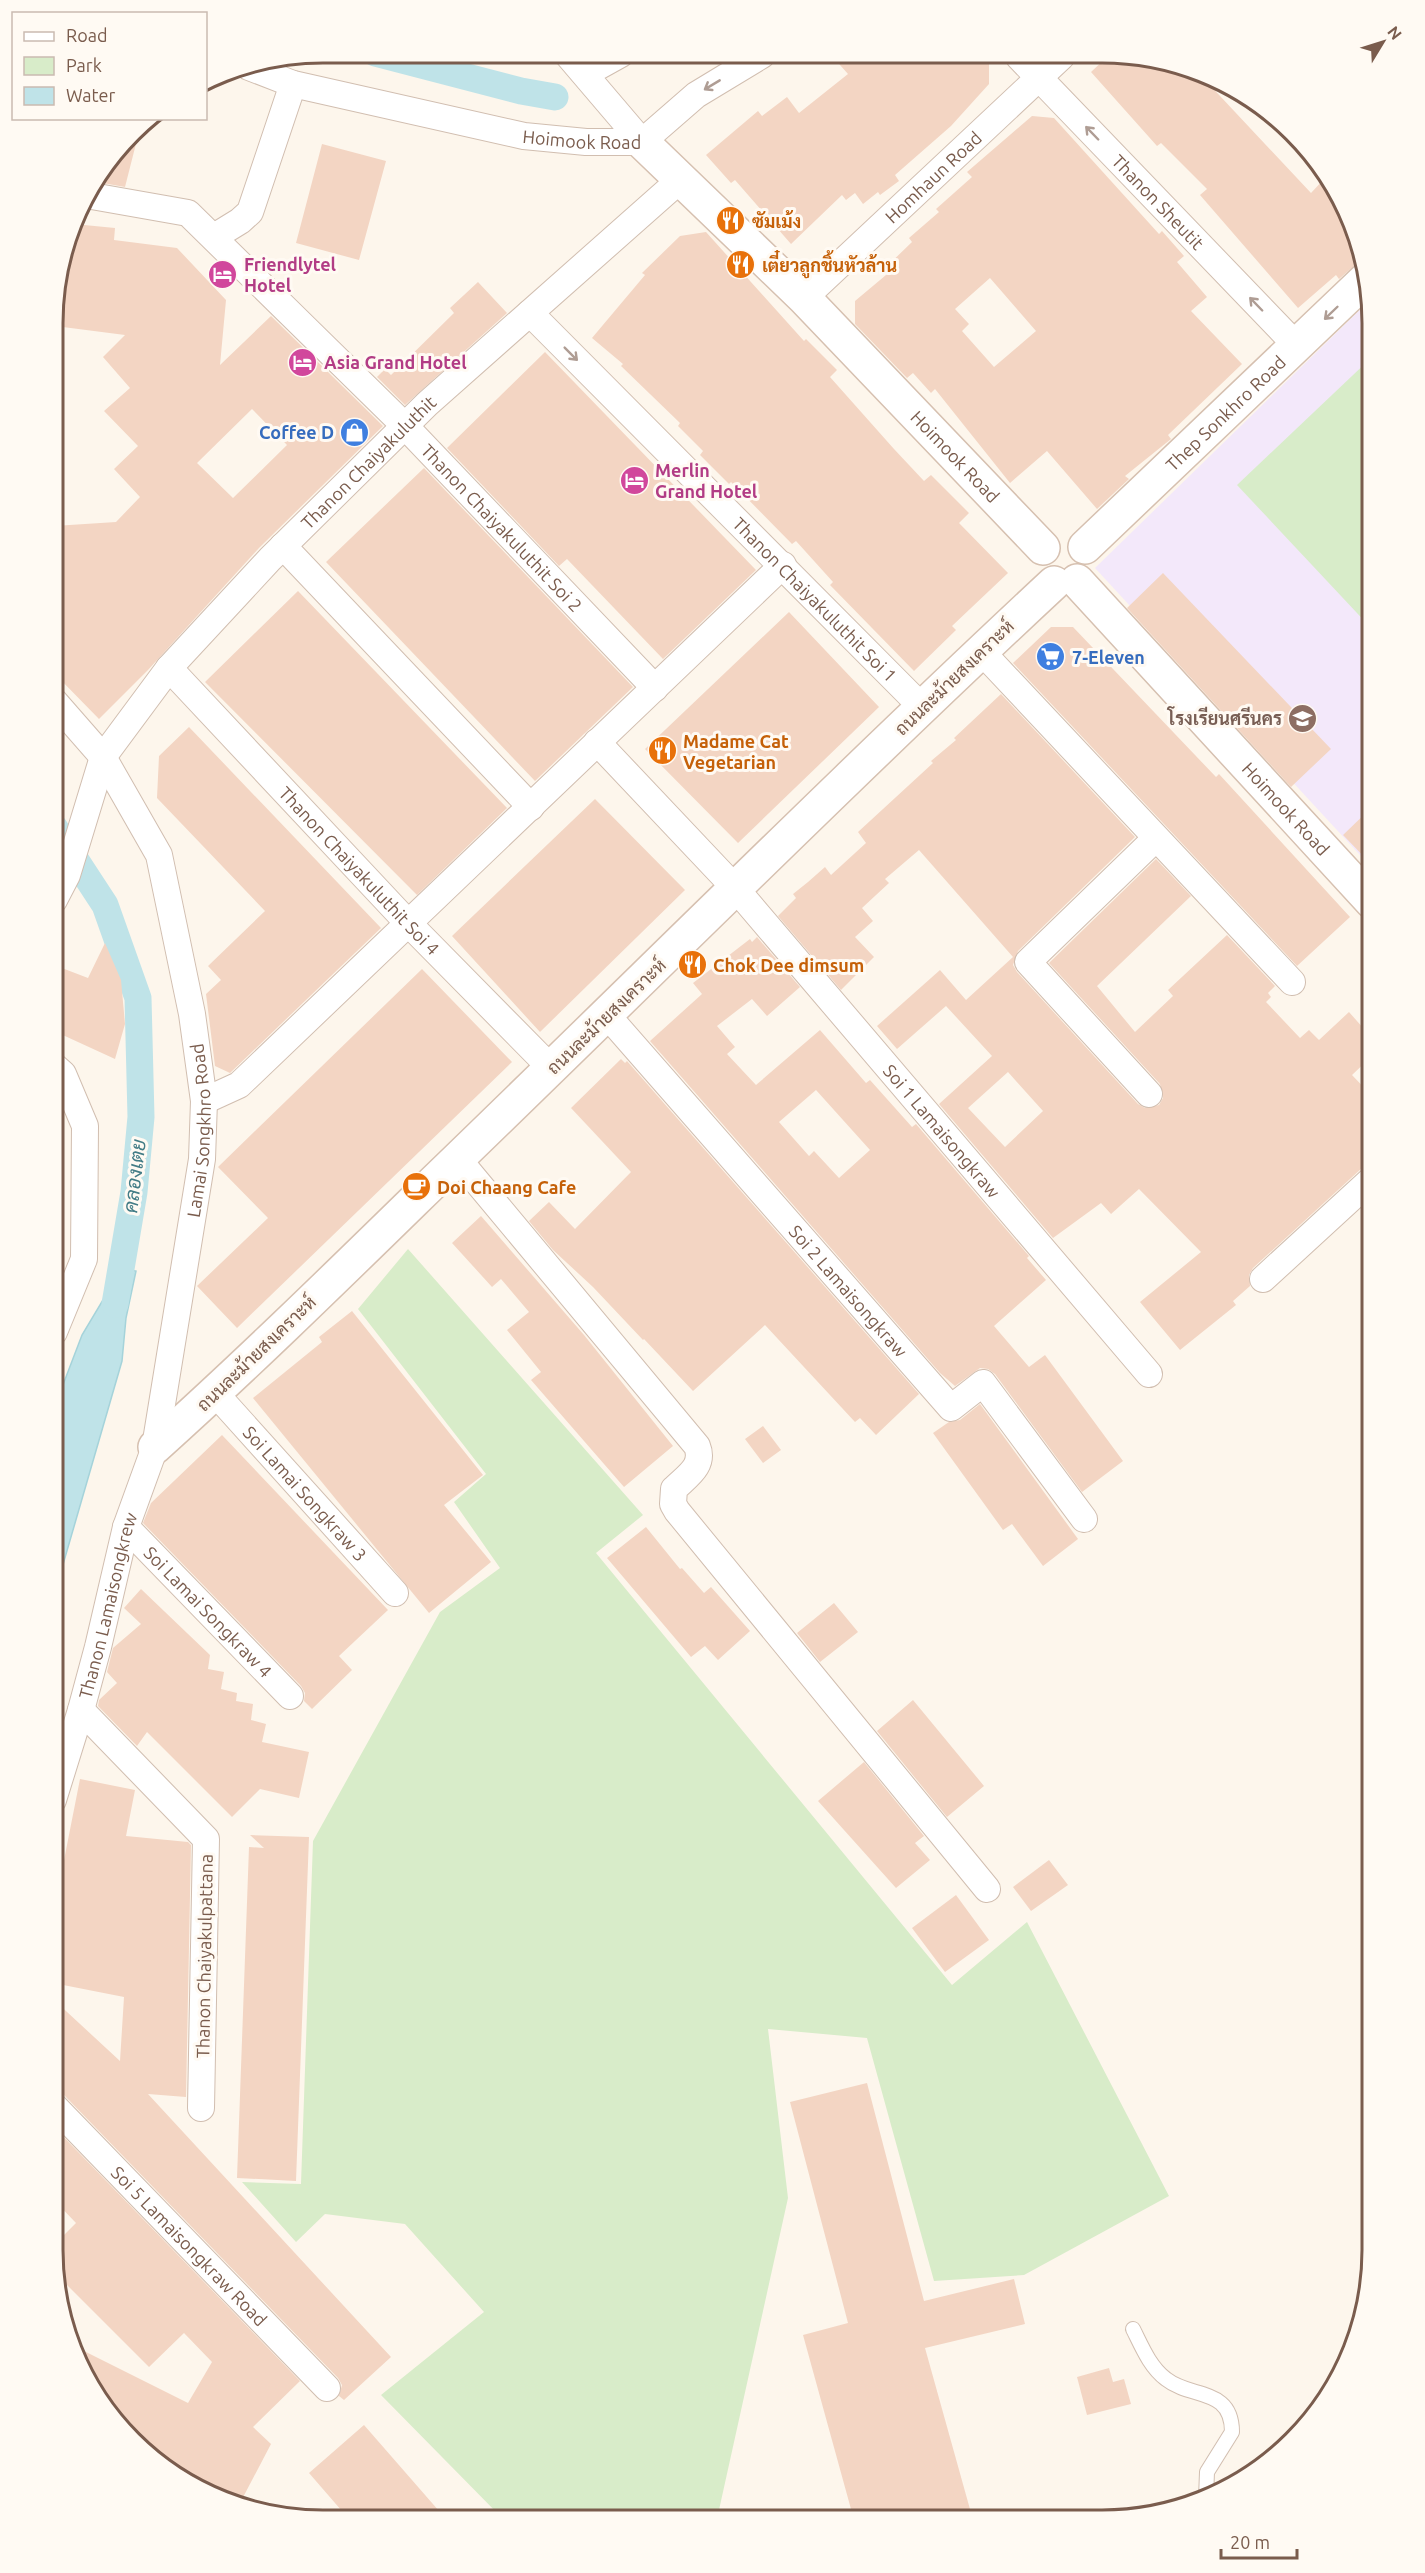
<svg xmlns="http://www.w3.org/2000/svg" width="1425" height="2573" font-family="Ubuntu,Sarabun,sans-serif">
<style>
.education{fill:#f3e8fa}
.green{fill:#d8ecc9}
.water{fill:#bfe3e8;stroke:#a5d3da;stroke-width:1.5}
.lines{fill:none;stroke-linecap:round;stroke-linejoin:round}
.canal{stroke:#bfe3e8;stroke-width:27}
.building{fill:#f3d5c3;fill-rule:evenodd}
.lane-casing{stroke:#d1beb0;stroke-width:16}
.street-casing{stroke:#d1beb0;stroke-width:28}
.secondary-casing{stroke:#d6c0b0;stroke-width:36}
.lane{stroke:#fff;stroke-width:14}
.street{stroke:#fff;stroke-width:26}
.secondary{stroke:#fff;stroke-width:33}
.oneway{stroke:#af9d94}
.labels{text-anchor:middle;dominant-baseline:central;stroke-width:6;stroke-linejoin:round;paint-order:stroke}
.street-label{font-size:18px;fill:#7a5c4d;stroke:#fffaf3}
.food-label{font-size:18px;font-weight:bold;fill:#c56008;stroke:#fffaf3;text-anchor:start}
.hotel-label{font-size:18px;font-weight:bold;fill:#b23c85;stroke:#fffaf3;text-anchor:start}
.shop-label{font-size:18px;font-weight:bold;fill:#366cbe;stroke:#fffaf3;text-anchor:end}
.education-label{font-size:18px;font-weight:bold;fill:#785e54;stroke:#fffaf3;text-anchor:end}
.water-label{font-size:20px;font-style:italic;fill:#437c86;stroke:#fffaf3}
.rim{fill:none;stroke:#7a5c4d;stroke-width:3}
</style>
<rect width="100%" height="100%" fill="#fdf6ec"/>
<path class="education" d="M1369,301L1372,323V868L1095,568Z"/>
<path class="green" d="M1372,357V629L1237,485Z
M408,1249L643,1515L596,1553L952,1985L1027,1922L1169,2196L1024,2275L934,2281L867,2038L768,2029L788,2198L717,2519H503L381,2395L484,2312L405,2224L325,2214L296,2242L242,2182L301,2184L313,1841L440,1612L500,1568L454,1502L486,1474L358,1309Z"/>
<path class="water" d="M112,1267L136,1271L126,1318L122,1361L53,1599V1411L82,1335L106,1295Z"/>
<g class="lines">
<path class="canal" d="M375,53L521,91L555,97
M54,827L105,905L138,998L141,1117L134,1192L115,1304"/>
</g>
<path class="building" d="M832,56L983,57L989,63V84L951,126L895,175L899,181L880,195L878,192L863,204L855,193L846,200L842,195L791,244L735,180L731,183L706,155L758,111L762,116L787,97L799,113L848,74Z
M1107,57L1155,58L1211,77L1206,81L1311,193L1325,178L1334,187L1358,236L1362,259L1339,279L1336,275L1298,308L1200,195L1207,189L1161,143L1157,146L1091,72Z
M1032,116L1054,118L1159,234L1162,231L1184,256L1177,262L1207,297L1191,311L1242,364L1168,435L1171,439L1125,476L1129,479L1097,509L1047,451L1010,483L935,389L931,393L913,373L907,378L855,324V301L886,275L882,271L912,242L909,238L939,212L936,209L972,177L967,172ZM990,278L1036,331L994,367L962,331L969,324L955,309Z
M141,124L125,187L97,182L134,133Z
M322,144L386,161L359,260L296,243Z
M74,224L115,228L114,240L177,248L226,300L220,365L271,316L383,426L259,548L148,670L99,719L54,673V526L116,522L140,497L114,469L138,446L104,411L130,388L103,357L125,335L55,326V288ZM252,409L287,445L233,498L197,463Z
M706,232L804,341L806,339L837,370L830,377L894,449L924,481L931,475L969,513L959,523L1008,573L952,626L956,630L914,671L830,585L833,582L796,541L792,544L731,482L729,484L700,455L703,451L678,426L680,423L621,366L623,364L592,338L645,275L642,273L680,236Z
M478,282L507,313L405,405L377,377L385,369L391,375L454,313L450,308Z
M545,352L756,570L663,659L567,559L559,566L447,448Z
M424,468L633,687L535,781L326,562Z
M1163,573L1331,749L1291,787L1127,608Z
M298,591L507,808L417,895L205,682Z
M789,612L879,707L738,843L645,749Z
M1051,627H1073L1216,777L1219,774L1350,917L1297,966L1013,663Z
M1001,694L1135,837L1018,951L1013,965L1017,972L1138,1104L1145,1108L1159,1105L1163,1098L1160,1084L1049,963L1156,859L1191,896L1097,986L1135,1032L1173,996L1168,990L1227,935L1275,986L1268,993L1271,997L1266,1002L1300,1038L1309,1030L1319,1040L1349,1012L1372,1038V1056L1352,1075L1372,1096V1164L1362,1168L1253,1268L1249,1275L1250,1286L1233,1301L1236,1305L1180,1350L1140,1302L1201,1252L1139,1189L1111,1214L1101,1203L1053,1238L939,1104L992,1056L946,1006L897,1049L877,1026L940,970L966,1000L1013,957L919,850L885,879L889,883L862,908L873,921L855,937L874,957L841,990L778,916L796,898L793,894L808,882L825,867L831,875L866,843L858,832L933,763L931,761L956,740L954,738ZM1008,1072L1043,1111L1005,1147L968,1108Z
M189,727L381,928L230,1073L215,1066L206,994L221,980L208,966L265,911L157,798L159,756Z
M595,799L685,890L540,1032L452,936Z
M1372,807V865L1343,835Z
M757,937L800,987L767,1016L752,999L717,1026L735,1047L727,1054L756,1085L820,1030L866,1083L870,1080L912,1127L916,1124L1029,1256L1027,1258L1046,1280L994,1326L1029,1367L1045,1355L1123,1461L1082,1492L995,1374L988,1369L980,1368L955,1386L940,1373L650,1041L702,994L693,983L750,939L752,942ZM816,1090L870,1150L839,1178L814,1151L809,1156L779,1122Z
M105,943L121,980L125,1024L115,1059L54,1031V965L88,978Z
M422,969L512,1062L237,1328L197,1286L268,1218L218,1167Z
M621,1059L625,1063L627,1061L919,1394L876,1435L860,1418L855,1422L765,1325L693,1391L644,1339L643,1340L593,1287L553,1250L529,1221L549,1202L575,1229L631,1172L571,1108Z
M481,1216L584,1335L673,1446L624,1487L531,1380L541,1372L507,1330L529,1312L501,1279L492,1287L452,1243Z
M352,1311L483,1475L444,1505L491,1562L429,1613L253,1398L322,1342L319,1337Z
M980,1404L1078,1539L1043,1566L1012,1524L1003,1530L933,1433L949,1422L960,1420Z
M763,1426L781,1450L763,1463L745,1439Z
M222,1435L388,1610L339,1656L352,1670L312,1709L304,1701L305,1693L301,1686L143,1523L151,1503Z
M646,1527L680,1569L682,1568L704,1593L711,1587L750,1631L718,1660L705,1646L691,1657L607,1558Z
M141,1589L210,1655L208,1669L224,1672L221,1689L237,1693L236,1701L253,1704L251,1720L266,1724L262,1742L309,1752L299,1798L260,1789L232,1817L147,1732L137,1746L98,1706L99,1700L117,1683L107,1672L113,1648L141,1624L124,1608Z
M834,1603L858,1632L820,1662L797,1633Z
M913,1700L984,1786L947,1817L877,1731Z
M864,1762L924,1836L915,1843L930,1860L896,1888L818,1801Z
M80,1779L135,1790L126,1836L188,1842L191,1845L186,2097L148,2094L391,2357L344,2400L339,2396L342,2385L338,2378L64,2095L53,2090V1999L120,2061L124,1997L53,1983V1916Z
M250,1835L309,1837L296,2181L237,2178L249,1847L264,1848Z
M1049,1860L1068,1885L1031,1911L1013,1887Z
M956,1895L989,1940L945,1972L912,1928Z
M867,2083L924,2301L1014,2279L1025,2324L925,2348L973,2520H854L803,2335L848,2323L790,2102Z
M53,2126L300,2381L253,2427L271,2444L239,2505L219,2500L145,2454L98,2401L70,2344L188,2403L212,2362L184,2333L149,2367L56,2274L52,2247L76,2223L53,2199Z
M1109,2368L1113,2382L1124,2379L1131,2404L1087,2415L1077,2377Z
M364,2425L446,2519L348,2518L309,2473Z"/>
<g class="lines">
<defs>
<path id="lane" d="M1133,2329C1142,2347 1150,2367 1166,2379C1191,2399 1232,2387 1232,2432L1207,2472L1206,2498"/>
<g id="street">
<path d="M567,54L642,142"/>
<path id="s1" d="M1019,57L1297,346"/>
<path id="s2" d="M249,67L293,84L524,136L586,142H642"/>
<path d="M585,74L621,54"/>
<path d="M642,142L696,95L762,55"/>
<path id="s3" d="M86,195L188,213L405,426L655,688"/>
<path d="M214,237L240,221L250,212L293,84"/>
<path id="s4" d="M804,298L1061,57"/>
<path id="s5" d="M530,313L922,707"/>
<path d="M283,546L531,807"/>
<path d="M981,651L1292,982"/>
<path id="s6" d="M169,668L409,924L551,1068"/>
<path id="s7" d="M597,742L736,889L1149,1374"/>
<path id="s8" d="M54,900L67,875L103,757L169,668L270,559L427,404L681,179"/>
<path id="s9" d="M606,1014L951,1408L983,1383L1084,1519"/>
<path d="M1149,1094L1028,962L1155,839"/>
<path d="M204,1101L239,1085L783,565"/>
<path d="M458,1159L697,1446C705,1466 687,1476 674,1489L673,1504L677,1511L987,1889"/>
<path d="M1263,1279L1372,1179"/>
<path d="M54,1332L84,1259L85,1126L63,1074L54,1066"/>
<path id="s10" d="M215,1393L395,1593"/>
<path id="s11" d="M126,1527L290,1696"/>
<path d="M81,1710L206,1839L201,2108"/>
<path id="s12" d="M53,1800L81,1710L98,1647L126,1527L155,1447L202,1159L204,1101L192,1014L159,855L103,757L54,701"/>
<path id="s13" d="M53,2105L327,2388"/>
</g>
<g id="secondary">
<path id="s14" d="M642,142L804,298L1043,548"/>
<path id="s15" d="M1085,547L1365,280"/>
<path id="s16" d="M1077,581L1372,902"/>
<path d="M155,1447C244,1367 329,1284 414,1201C628,995 837,785 1054,583"/>
</g>
</defs>
<use href="#lane" class="lane-casing"/>
<use href="#street" class="street-casing"/>
<use href="#secondary" class="secondary-casing"/>
<use href="#lane" class="lane"/>
<use href="#street" class="street"/>
<use href="#secondary" class="secondary"/>
</g>
<defs><path id="oneway-shaft" d="M-6 0H5M1.5-3L5.5 0L1.5 3" fill="none" stroke-width="1.6" stroke-linecap="round" stroke-linejoin="round" transform="scale(1.5)"/></defs>
<g class="oneway">
<use href="#oneway-shaft" transform="translate(712 85) rotate(149)"/>
<use href="#oneway-shaft" transform="translate(1092 133) rotate(-134)"/>
<use href="#oneway-shaft" transform="translate(1256 304) rotate(-134)"/>
<use href="#oneway-shaft" transform="translate(1331 313) rotate(136)"/>
<use href="#oneway-shaft" transform="translate(571 354) rotate(45)"/>
</g>
<defs>
<symbol id="restaurant-disc" viewBox="-11 -11 22 22"><circle r="9.5" fill="#e8710a" stroke="#fffaf3"/><path d="M-5-6h1v4h1v-4h1v4h1v-4h1v5L-1.5 .5V6h-2V.5L-5-1ZM5-6V6H3V1.5H1.5Q1.5-4 5-6Z" fill="#fff"/></symbol>
<symbol id="hotel-disc" viewBox="-11 -11 22 22"><circle r="9.5" fill="#d1479c" stroke="#fffaf3"/><path d="M-6-4.5h1.5V1H6V5H4.5V3h-9V5H-6ZM-4 0a1.8 1.8 0 1 1 3.6 0ZM.5 0V-2.5h3Q6-2.5 6 0Z" fill="#fff"/></symbol>
<symbol id="shop-disc" viewBox="-11 -11 22 22"><circle r="9.5" fill="#3f7fe0" stroke="#fffaf3"/><path d="M-5-2.5h2.3a2.7 3.5 0 0 1 5.4 0H5L5.5 6h-11ZM-1.5-2.5h3a1.5 2.3 0 0 0-3 0Z" fill="#fff"/></symbol>
<symbol id="supermarket-disc" viewBox="-11 -11 22 22"><circle r="9.5" fill="#3f7fe0" stroke="#fffaf3"/><path d="M-6-5.5h2.5l.6 2H6L4.5 2H-2.5L-4.4-4H-6ZM-1.5 3.2a1.3 1.3 0 1 0 .1 0ZM3 3.2a1.3 1.3 0 1 0 .1 0Z" fill="#fff"/></symbol>
<symbol id="school-disc" viewBox="-11 -11 22 22"><circle r="9.5" fill="#8d6e63" stroke="#fffaf3"/><path d="M0-5L7-2L0 1L-7-2ZM-4 1L0 2.5L4 1V4Q0 6-4 4Z" fill="#fff"/></symbol>
<symbol id="cafe-disc" viewBox="-11 -11 22 22"><circle r="9.5" fill="#e8710a" stroke="#fffaf3"/><path d="M-5.5-4.5H6V0H3Q3 3.5 0 3.5H-2.5Q-5.5 3.5-5.5 0ZM3-3.2v2h1.7v-2ZM-6 4.5H4V6H-6Z" fill="#fff"/></symbol>
</defs>
<g fill-rule="evenodd">
<use href="#restaurant-disc" x="714" y="204" width="33" height="33"/>
<use href="#restaurant-disc" x="724" y="248" width="33" height="33"/>
<use href="#hotel-disc" x="206" y="258" width="33" height="33"/>
<use href="#hotel-disc" x="286" y="346" width="33" height="33"/>
<use href="#shop-disc" x="338" y="416" width="33" height="33"/>
<use href="#hotel-disc" x="618" y="464" width="33" height="33"/>
<use href="#supermarket-disc" x="1034" y="640" width="33" height="33"/>
<use href="#school-disc" x="1286" y="702" width="33" height="33"/>
<use href="#restaurant-disc" x="646" y="734" width="33" height="33"/>
<use href="#restaurant-disc" x="676" y="948" width="33" height="33"/>
<use href="#cafe-disc" x="400" y="1170" width="33" height="33"/>
</g>
<g class="labels">
<g class="street-label">
<text stroke="none"><textPath href="#s2" startOffset="342">Hoimook Road</textPath></text>
<text stroke="none"><textPath href="#s4" startOffset="177">Homhaun Road</textPath></text>
<text stroke="none"><textPath href="#s1" startOffset="201">Thanon Sheutit</textPath></text>
<text stroke="none"><textPath href="#s15" startOffset="194">Thep Sonkhro Road</textPath></text>
<text stroke="none"><textPath href="#s14" startOffset="444">Hoimook Road</textPath></text>
<text stroke="none"><textPath href="#s8" startOffset="549">Thanon Chaiyakuluthit</textPath></text>
<text stroke="none"><textPath href="#s3" startOffset="548">Thanon Chaiyakuluthit Soi 2</textPath></text>
<text stroke="none"><textPath href="#s5" startOffset="404">Thanon Chaiyakuluthit Soi 1</textPath></text>
<text transform="translate(954 677) rotate(-44)">ถนนละม้ายสงเคราะห์</text>
<text stroke="none"><textPath href="#s16" startOffset="309">Hoimook Road</textPath></text>
<text stroke="none"><textPath href="#s6" startOffset="278">Thanon Chaiyakuluthit Soi 4</textPath></text>
<text transform="translate(606 1016) rotate(-44)">ถนนละม้ายสงเคราะห์</text>
<text stroke="none"><textPath href="#s12" startOffset="688">Lamai Songkhro Road</textPath></text>
<text stroke="none"><textPath href="#s7" startOffset="520">Soi 1 Lamaisongkraw</textPath></text>
<text stroke="none"><textPath href="#s9" startOffset="368">Soi 2 Lamaisongkraw</textPath></text>
<text transform="translate(256 1353) rotate(-44)">ถนนละม้ายสงเคราะห์</text>
<text stroke="none"><textPath href="#s10" startOffset="135">Soi Lamai Songkraw 3</textPath></text>
<text stroke="none"><textPath href="#s12" startOffset="202">Thanon Lamaisongkrew</textPath></text>
<text stroke="none"><textPath href="#s11" startOffset="118">Soi Lamai Songkraw 4</textPath></text>
<text transform="translate(204 1956) rotate(-89)">Thanon Chaiyakulpattana</text>
<text stroke="none"><textPath href="#s13" startOffset="196">Soi 5 Lamaisongkraw Road</textPath></text>
</g>
<g class="food-label">
<text x="752" y="221">ซัมเม้ง</text>
<text x="762" y="265">เตี๋ยวลูกชิ้นหัวล้าน</text>
<text x="683" y="741">Madame Cat<tspan x="683" dy="21">Vegetarian</tspan></text>
<text x="713" y="965">Chok Dee dimsum</text>
<text x="437" y="1187">Doi Chaang Cafe</text>
</g>
<g class="hotel-label">
<text x="244" y="264">Friendlytel<tspan x="244" dy="21">Hotel</tspan></text>
<text x="324" y="362">Asia Grand Hotel</text>
<text x="655" y="470">Merlin<tspan x="655" dy="21">Grand Hotel</tspan></text>
</g>
<g class="shop-label">
<text x="334" y="432">Coffee D</text>
<text x="1072" y="657" text-anchor="start">7-Eleven</text>
</g>
<g class="education-label">
<text x="1282" y="718">โรงเรียนศรีนคร</text>
</g>
<g class="water-label">
<text transform="translate(134 1176) rotate(-83)">คลองเตย</text>
</g>
</g>
<path d="M0 0H1425V2573H0ZM323 63H1102A260 260 0 0 1 1362 323V2250A260 260 0 0 1 1102 2510H323A260 260 0 0 1 63 2250V323A260 260 0 0 1 323 63Z" fill="#fffaf3" fill-rule="evenodd"/>
<path class="rim" d="M323 63H1102A260 260 0 0 1 1362 323V2250A260 260 0 0 1 1102 2510H323A260 260 0 0 1 63 2250V323A260 260 0 0 1 323 63Z"/>
<rect x="12" y="12" width="195" height="108" fill="#fffaf3" stroke="#cabbb1" stroke-width="1.5"/>
<rect x="24" y="32" width="30" height="9" fill="#ffffff" stroke="#cabbb1" stroke-width="1.5"/>
<text x="66" y="42" font-size="18" fill="#7a5c4d">Road</text>
<rect x="24" y="57" width="30" height="18" fill="#d8ecc9" stroke="#cabbb1" stroke-width="1.5"/>
<text x="66" y="72" font-size="18" fill="#7a5c4d">Park</text>
<rect x="24" y="87" width="30" height="18" fill="#bfe3e8" stroke="#cabbb1" stroke-width="1.5"/>
<text x="66" y="102" font-size="18" fill="#7a5c4d">Water</text>
<g transform="translate(1383 42) rotate(52)" stroke="#fffaf3" stroke-width="4.5" paint-order="stroke">
<path d="M0-4.5L10 22L0 15L-10 22Z" fill="#7a5c4d"/>
<text y="-9" font-size="16" font-weight="bold" text-anchor="middle" fill="#7a5c4d">N</text>
</g>
<path d="M1221 2549v9h76v-9" fill="none" stroke="#7a5c4d" stroke-width="3"/>
<text x="1230" y="2549" font-size="18" fill="#7a5c4d" stroke="#fffaf3" stroke-width="4.5" paint-order="stroke">20 m</text>
</svg>
